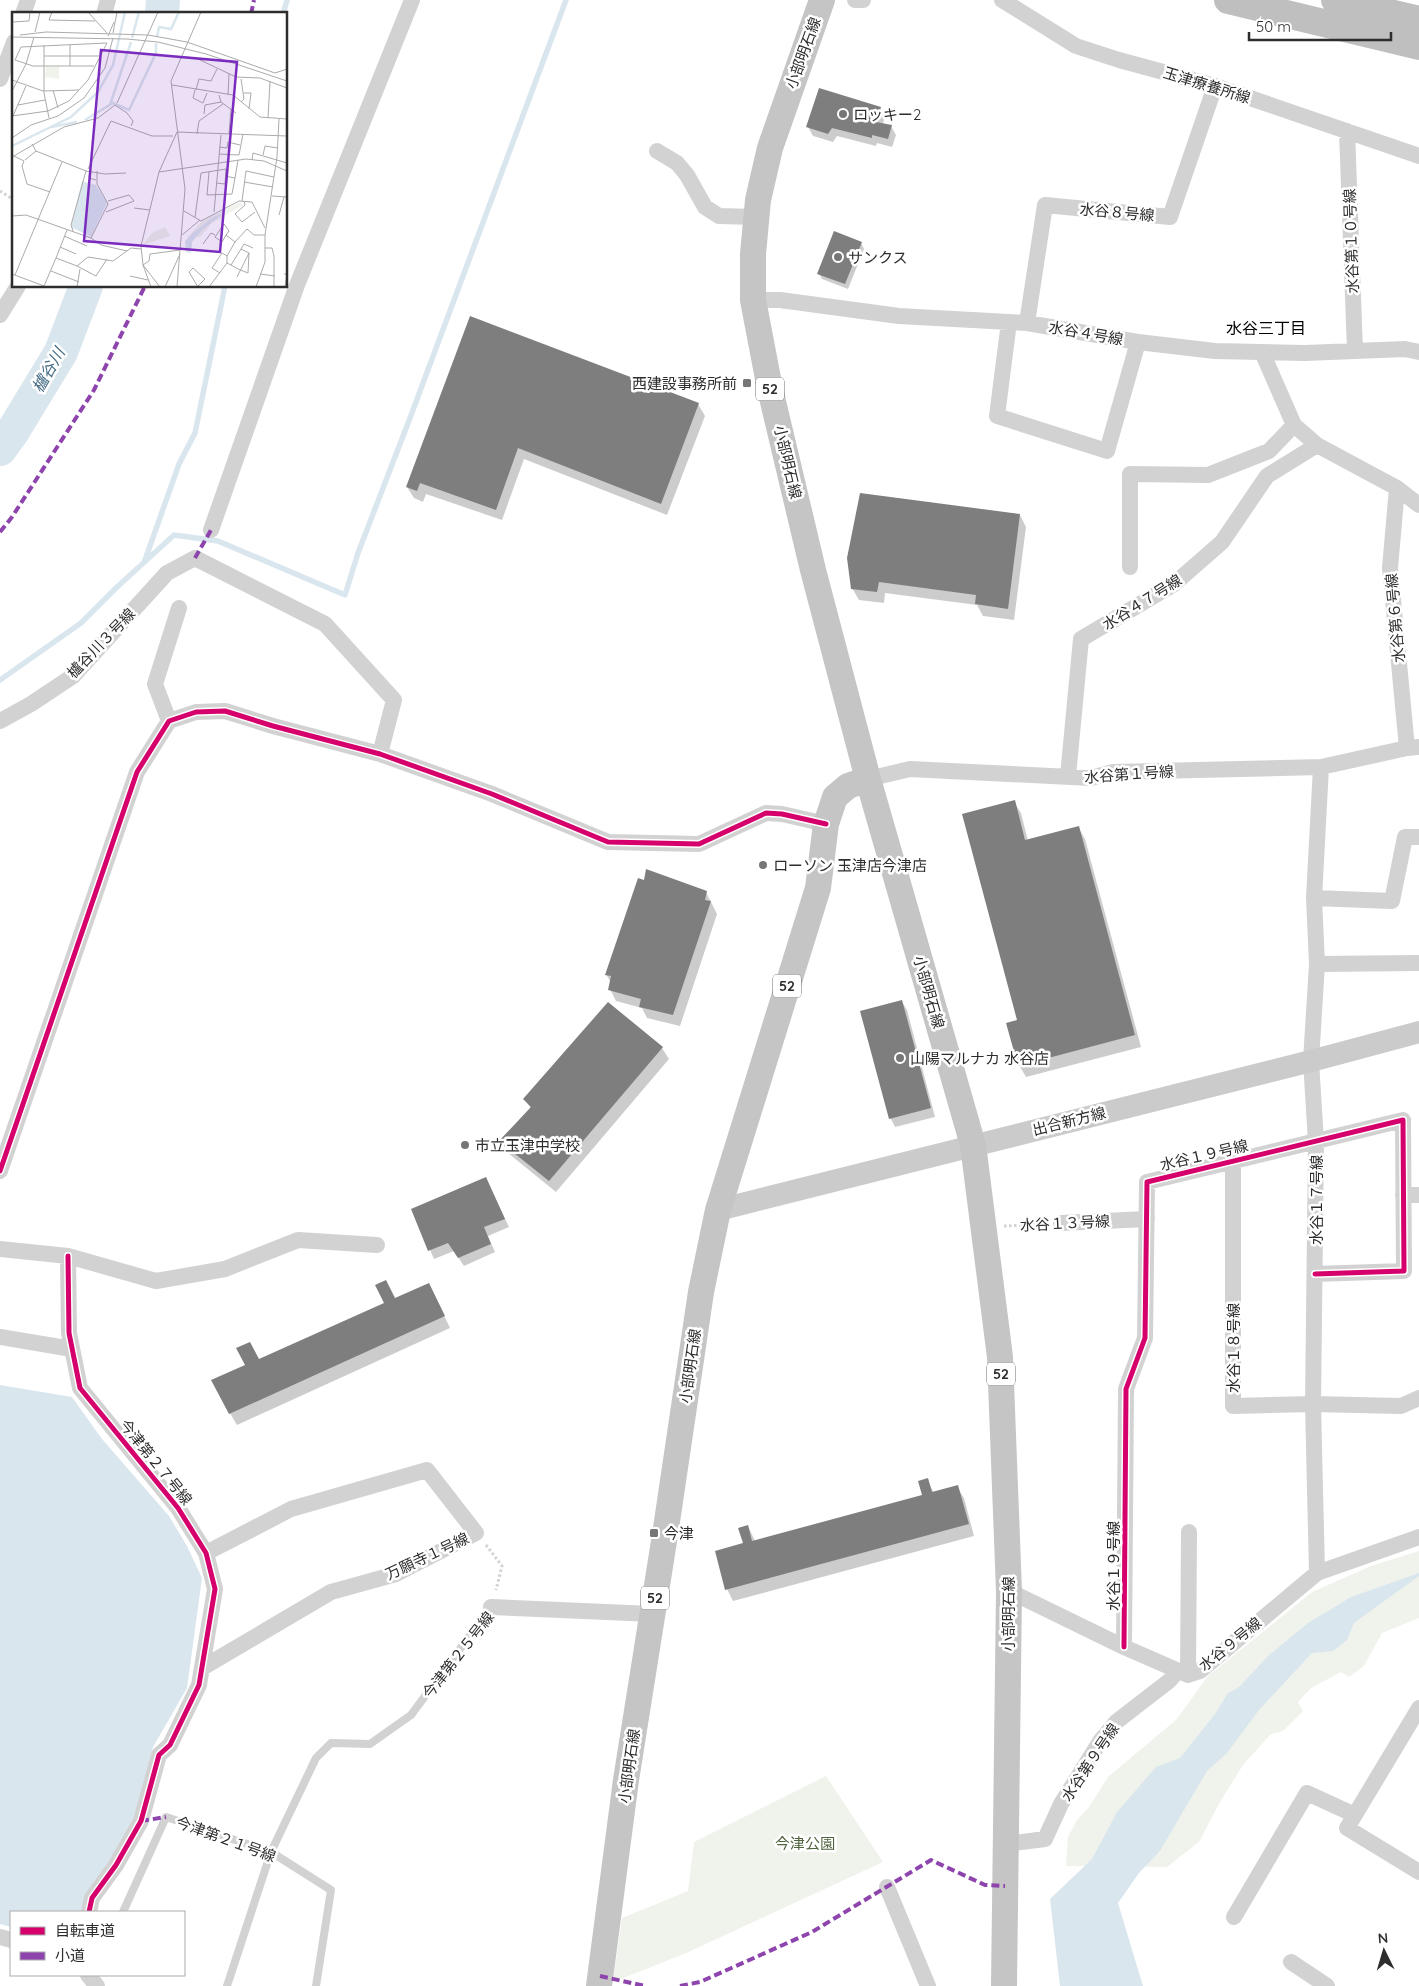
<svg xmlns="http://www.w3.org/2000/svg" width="1419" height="1986" font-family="Quicksand,'Noto Sans JP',sans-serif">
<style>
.green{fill:#f0f3ec}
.water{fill:#dae6ee}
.shadow{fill:#0003}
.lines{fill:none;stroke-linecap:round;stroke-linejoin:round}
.stream{stroke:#dae6ee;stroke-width:5.5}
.river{stroke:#dae6ee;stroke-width:34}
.building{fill:#7e7e7e}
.path{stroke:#d2d2d2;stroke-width:3;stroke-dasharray:2.5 2.5;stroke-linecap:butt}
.lane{stroke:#d2d2d2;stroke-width:8}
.street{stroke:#d2d2d2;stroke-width:16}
.secondary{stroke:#cbcbcb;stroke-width:22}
.primary{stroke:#c5c5c5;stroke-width:26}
.highway{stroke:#bfbfbf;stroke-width:28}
.quiet{stroke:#8e44ad;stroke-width:4;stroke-dasharray:8 4;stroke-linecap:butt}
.cycleway-casing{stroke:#fff;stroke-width:8}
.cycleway{stroke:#d6006c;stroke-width:5}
.poi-dot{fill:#767676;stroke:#fff;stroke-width:2}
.labels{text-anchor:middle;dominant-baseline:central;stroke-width:5;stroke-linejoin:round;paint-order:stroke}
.shield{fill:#fff;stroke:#6c6c6c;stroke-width:1}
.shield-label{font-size:14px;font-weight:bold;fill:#2d2d2d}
.street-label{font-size:15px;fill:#2d2d2d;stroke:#fff}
.poi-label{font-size:15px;fill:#2d2d2d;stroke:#fff;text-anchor:start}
.park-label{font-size:15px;fill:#50633f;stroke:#fff}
.neighbourhood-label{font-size:16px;fill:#000;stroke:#fff}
.water-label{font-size:16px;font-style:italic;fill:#446b85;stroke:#fff}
.inset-river{fill:none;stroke:#dae6ee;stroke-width:2.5}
.inset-road{fill:none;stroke:#ababab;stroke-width:1}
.view{fill:#7b2cbf;fill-opacity:0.15;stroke:#7b2cbf;stroke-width:2.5}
.inset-edge{fill:none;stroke:#2d2d2d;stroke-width:2.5}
</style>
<rect width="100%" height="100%" fill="#fff"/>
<path class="green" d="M1419,1551V1618L1382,1633L1364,1666L1349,1677L1341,1672L1311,1688L1298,1702L1303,1711L1283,1731L1271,1734L1243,1765L1220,1802L1199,1842L1167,1867L1066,1866L1068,1837L1077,1820L1089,1807L1108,1777L1177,1719L1207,1677L1312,1592L1371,1566Z
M826,1776L883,1862L684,1954L613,1982L622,1918L688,1891L694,1842Z"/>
<path class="water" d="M0,1385L72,1397L102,1439L169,1516L187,1546L202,1578L187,1688L153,1747L134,1826L83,1912H11V1927L0,1924Z
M1419,1573V1576L1354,1623L1347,1640L1333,1651L1312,1653L1259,1710L1227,1753L1207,1771L1160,1851L1139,1873L1118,1903L1143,1986H1060L1050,1899L1092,1859L1117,1812L1156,1767L1180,1758L1215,1714L1228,1693L1239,1687L1269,1655L1308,1623L1351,1597Z"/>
<path class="shadow" d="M880,108L885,116L883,124L891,126L896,135L892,147L877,143L876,146L837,136L833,142L813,136L808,127Z
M861,243L864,249L848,289L822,279L819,273Z
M471,318L698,404L705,416L667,515L524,459L502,520L426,494L423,502L414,498L407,487Z
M1020,515L1026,527L1014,620L983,616L977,605L885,593L884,603L859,600L852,588Z
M1014,802L1021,813L1028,841L1078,827L1085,839L1141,1047L1026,1077L1019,1065Z
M706,892L717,914L680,1026L647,1018L642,1008L616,1001L610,989L611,983L606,974Z
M902,1002L907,1010L935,1117L895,1127L891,1119L862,1012Z
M662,1048L669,1059L556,1192L508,1153L501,1141L531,1109L525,1099Z
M490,1187L509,1227L488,1236L495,1252L464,1266L454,1251L434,1259L413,1210Z
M429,1284L450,1328L237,1425L230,1413L247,1365Z
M927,1480L934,1493L957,1487L964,1498L974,1536L733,1601L727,1589L744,1544L748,1526L755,1541L924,1496Z"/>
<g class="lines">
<path class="stream" d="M283,14L287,0
M145,560L179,464L195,433L225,286
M0,680L81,623L116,588L174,535L218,541L345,595L358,553L410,418L566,0"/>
<path class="river" d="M162,14L163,0
M0,449L13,431L61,352L86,286"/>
</g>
<path class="building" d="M819,88L881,107L876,122L892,125L888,139L872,135V138L832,128L828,134L806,127Z
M834,231L862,242L845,284L817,274Z
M470,316L699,403L661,504L518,448L496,510L420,483L417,491L406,487Z
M860,493L1020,514L1008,609L975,604L976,595L879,582L877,592L851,589L847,558Z
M1015,800L1025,840L1079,826L1135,1035L1018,1066L1006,1023L1017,1020L962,814Z
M646,869L707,891L705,900L711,901L673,1015L639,1007L641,999L608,990L611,976L605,975L638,878L644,880Z
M902,1000L931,1108L889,1119L860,1011Z
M608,1002L663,1047L549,1181L499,1141L531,1107L523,1099Z
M486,1177L505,1219L484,1227L491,1244L458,1258L448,1243L428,1251L411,1209Z
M386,1280L395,1298L429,1283L445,1316L229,1414L211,1380L245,1365L236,1348L250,1342L259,1359L384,1303L375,1285Z
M928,1478L932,1492L958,1485L969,1524L725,1590L715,1551L743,1543L738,1528L748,1525L752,1541L922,1495L918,1481Z"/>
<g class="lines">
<path class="path" d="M0,191L14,200
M1004,1226L1046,1224
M486,1545L502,1566L496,1590"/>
<path class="lane" d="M123,1912L166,1817L271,1852L331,1890L316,1986
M227,1986L271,1852L316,1758L331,1743L370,1744L411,1715L491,1607"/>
<path class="street" d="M855,0H863
M1002,0L1076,46L1119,60L1215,86L1419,156
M23,14L28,0
M104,14L108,0
M0,79L14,42
M1347,131L1355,351
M657,151L677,163L687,175L705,207L719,216L757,217
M753,300H780L899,316L1027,323L1138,342L1215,351L1305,353L1405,349L1419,352
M0,315L18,286
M1009,322L997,416L1107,451L1138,342
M1027,323L1045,205L1170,217L1215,86
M1262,352L1294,425L1317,445L1397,488L1419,505
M1397,488L1390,568L1407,748
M211,530L297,285L412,0
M1130,567V474L1208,475L1269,451L1294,425
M0,721L31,704L73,676L167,573L195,558L325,624L394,700L380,754
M169,721L155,684L179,608
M1068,776L1081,639L1174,584L1222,542L1267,476L1317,445
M868,779L910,769L1091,778L1113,772L1321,767L1407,748L1419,747
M1314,898L1392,901L1405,837H1419
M1317,964L1419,963
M1233,1162V1406L1313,1404L1401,1406L1419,1398
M0,1171L137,772L169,721L196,712L225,711L273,726L380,754L492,794L608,842L699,844L766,813L782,814L826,824
M1403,1195H1419
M1061,1223L1147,1219
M0,1249L68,1256L156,1281L225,1269L298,1240L377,1245
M68,1256L69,1333L80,1388L178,1508L206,1553L215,1589L199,1685L170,1745L159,1755L141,1821L116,1865L92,1898L89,1912
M0,1337L72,1349
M1317,1573L1313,1404L1316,1142L1311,1061L1317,964L1314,898L1321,767
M1009,1591L1124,1647L1188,1675L1200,1671L1317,1573L1419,1537
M491,1607L652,1614
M1124,1647L1126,1389L1145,1338L1147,1182L1403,1120L1404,1271L1315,1274
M202,1668L331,1592L396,1574L476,1533L427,1470L291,1509L206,1553
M1188,1675L1189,1532
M1419,1708L1347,1828L1419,1872
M1006,1844L1045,1839L1061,1804L1101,1740L1116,1722L1169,1681L1178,1671
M887,1887L928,1986
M1234,1917L1307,1793L1355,1815
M0,1937L11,1940
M1291,1962L1327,1986
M88,1975L97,1986"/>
<path class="secondary" d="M718,1210L1311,1061L1419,1032"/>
<path class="primary" d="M822,0L770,148L758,200L753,254V300L770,389L813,570L868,779L973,1145L1000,1357L1009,1591L1004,1986
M599,1986L626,1780L665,1535L701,1292L718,1210L818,888L826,824L835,797L848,786L868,779"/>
<path class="highway" d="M1228,0L1419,46
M1335,0L1419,20"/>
<path class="quiet" d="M251,14L254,0
M0,532L12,517L94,390L145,286
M195,558L211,530
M141,1821L166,1817
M600,1976L645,1986
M680,1986L700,1982L812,1932L931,1860L985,1885L1005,1886"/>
<defs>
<path id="cycleway" d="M0,1171L137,772L169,721L196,712L225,711L273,726L380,754L492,794L608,842L699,844L766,813L782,814L826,824
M68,1256L69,1333L80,1388L178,1508L206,1553L215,1589L199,1685L170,1745L159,1755L141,1821L116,1865L92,1898L89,1912
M1124,1647L1126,1389L1145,1338L1147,1182L1403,1120L1404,1271L1315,1274"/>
</defs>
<use href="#cycleway" class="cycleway-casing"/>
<use href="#cycleway" class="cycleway"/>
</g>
<g class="poi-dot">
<circle cx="843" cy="114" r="5"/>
<circle cx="838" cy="257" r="5"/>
<rect x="742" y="378" width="10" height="10" rx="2.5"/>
<circle cx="763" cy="865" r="5"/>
<circle cx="900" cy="1058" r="5"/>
<circle cx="465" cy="1145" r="5"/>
<rect x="649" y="1528" width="10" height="10" rx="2.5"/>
</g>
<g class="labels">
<g class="shield">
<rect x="756" y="377.5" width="28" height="23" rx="4"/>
<rect x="773" y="974.5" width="28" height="23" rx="4"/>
<rect x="987" y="1362.5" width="28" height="23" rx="4"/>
<rect x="641" y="1586.5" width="28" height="23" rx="4"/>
</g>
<g class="shield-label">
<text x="770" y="389">52</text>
<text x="787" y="986">52</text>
<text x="1001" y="1374">52</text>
<text x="655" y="1598">52</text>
</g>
<g class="street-label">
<text transform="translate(803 53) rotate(-70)">小部明石線</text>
<text transform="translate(1207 85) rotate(17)">玉津療養所線</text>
<text transform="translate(1117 212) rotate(5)">水谷８号線</text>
<text transform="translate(1351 241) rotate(-92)">水谷第１０号線</text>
<text transform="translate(1086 333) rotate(10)">水谷４号線</text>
<text transform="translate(788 462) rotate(77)">小部明石線</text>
<text transform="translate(1142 602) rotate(-32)">水谷４７号線</text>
<text transform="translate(1395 618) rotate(-95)">水谷第６号線</text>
<text transform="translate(101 643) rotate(-46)">櫨谷川３号線</text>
<text transform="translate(1129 774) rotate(-4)">水谷第１号線</text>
<text transform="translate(929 992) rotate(74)">小部明石線</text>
<text transform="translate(1069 1121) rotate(-14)">出合新方線</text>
<text transform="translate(1204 1155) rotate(-13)">水谷１９号線</text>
<text transform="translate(1316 1200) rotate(-90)">水谷１７号線</text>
<text transform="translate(1065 1223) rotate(-3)">水谷１３号線</text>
<text transform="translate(1233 1348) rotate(-90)">水谷１８号線</text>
<text transform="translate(690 1366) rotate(-82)">小部明石線</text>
<text transform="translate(156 1462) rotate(51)">今津第２７号線</text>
<text transform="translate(427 1556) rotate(-25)">万願寺１号線</text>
<text transform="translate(1113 1566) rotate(-90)">水谷１９号線</text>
<text transform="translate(1008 1614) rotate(-90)">小部明石線</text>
<text transform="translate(1230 1644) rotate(-39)">水谷９号線</text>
<text transform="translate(458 1655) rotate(-52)">今津第２５号線</text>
<text transform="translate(1090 1762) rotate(-56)">水谷第９号線</text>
<text transform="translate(629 1766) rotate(-82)">小部明石線</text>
<text transform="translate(226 1839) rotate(20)">今津第２１号線</text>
</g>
<g class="poi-label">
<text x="853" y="114">ロッキー2</text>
<text x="848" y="257">サンクス</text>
<text x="737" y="383" text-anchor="end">西建設事務所前</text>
<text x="773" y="865">ローソン 玉津店今津店</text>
<text x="910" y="1058">山陽マルナカ 水谷店</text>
<text x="475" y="1145">市立玉津中学校</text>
<text x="664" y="1533">今津</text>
</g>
<g class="park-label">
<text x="805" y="1843">今津公園</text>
</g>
<g class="neighbourhood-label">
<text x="1266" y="328">水谷三丁目</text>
</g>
<g class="water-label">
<text transform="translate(48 370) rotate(-60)">櫨谷川</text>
</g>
</g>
<g transform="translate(12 12)">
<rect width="275" height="275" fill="#fff"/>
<path d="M34,55H47V67L33,65ZM228,190L231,193L200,211L188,225L175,226L190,209ZM153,215L158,224L131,233L140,221Z" fill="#f0f3ec"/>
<path d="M70,169L84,173L95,191L79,225L59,215ZM212,201L190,218L180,230L179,241L174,240L173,229L181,221L201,205Z" fill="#dae6ee"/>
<path class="inset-river" d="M145,25L147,15L159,17L167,0M120,26L127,0M98,93L119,30M73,108L101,91L117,98L144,41V31M39,115L65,110M0,134L59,105L86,80L101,53L113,0"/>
<path class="inset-road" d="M40,0L37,8L83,9M76,0L95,21M0,10L17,9L18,0M23,20L28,0M101,21L105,0M8,23L34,20L136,23L175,30L263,61L275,57M96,24L102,10M0,25L115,27L146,30L194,42L275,69M32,33V81L37,106M32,44H89M169,45L184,46L224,65L248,66L275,76M58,54V33M82,54H21L3,48L9,35L95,31M0,68L31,79L67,78M160,73L221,83L248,105L275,107M41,78L46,96M183,78L181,86L191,91L195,81M184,78L187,67L199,69L205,57M0,79L14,52L22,25M232,81H239L237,97M207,83L209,90L224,101M216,83L217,62M229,90L232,87L229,67M105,91L146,0M6,93L33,88M192,102L193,93L209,90M0,104L36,99L57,89L76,68L95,31M1,104L14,74M256,106L258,69M165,120L275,124M185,122L187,109L211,92M217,122L219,97M0,126L19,113L46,104L72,86L93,56L101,26M207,135L215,136L216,130L228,133M24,139L74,159L93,162L114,161M207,142L227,143L231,122M251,143L253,134L266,136M2,144L12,149L10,154L15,172L38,180M0,145L52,115L86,106L103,93L115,101L121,109L119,114M13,148L24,139L20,132M240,148L241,141L275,151M76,157L99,109L140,124H161M78,158L77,166L84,168M147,160L234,147L252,149L275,159M197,160L195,183L220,182L223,166L213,164M223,166L226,148M232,170L261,175M260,184L275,185M230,189L234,159L262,165M232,189L233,193L223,202L230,210L243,200M122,196L138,198M172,199L189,209L227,189L240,190L253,216M94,200L122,189L117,183L96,189M202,200L209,123M267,203L272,185M0,204L14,203L79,226L89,233L115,239M183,205L189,161L214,157L213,172L204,171M61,219L59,213L74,159M170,223L188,208M214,223L217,219L212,212L203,225L210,230L214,223L223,230M52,224L75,234M79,226L96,192L85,172V159M191,232L199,221L203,223M48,235L64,242M253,236H260L262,244V275M229,237L232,232L241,236M44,246L55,218M215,251L219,253L226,257L236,261L237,241L229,237L219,253M65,254L84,264L95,247M39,259L67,270M208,261L200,256L210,241L215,244M0,262L32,274L44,246L65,254L76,245L101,249L119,236L129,237M248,262L263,264M272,262H275L273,275M3,263L50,150M118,264L136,268M225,265L237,241M186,274L193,267L181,256L177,260L186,275M65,275L68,257M139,275L131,253L129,234L147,160L165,120M148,275L131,253L137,249L138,242L168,238M153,275L168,242M165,275L173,177L159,69L189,0M197,275L215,251V244L223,230L235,217L242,223H253M244,275L253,250V223L265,145L267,107"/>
<path class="view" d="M89,38L225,50L208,240L72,229Z"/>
<rect width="275" height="275" class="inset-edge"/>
</g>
<rect x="10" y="1911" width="175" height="65" fill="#ffffff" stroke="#ababab"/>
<rect x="20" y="1927" width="25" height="8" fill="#d6006c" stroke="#ababab"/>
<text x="55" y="1936" font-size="15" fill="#2d2d2d">自転車道</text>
<rect x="20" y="1952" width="25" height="8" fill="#8e44ad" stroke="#ababab"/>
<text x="55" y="1961" font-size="15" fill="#2d2d2d">小道</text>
<g transform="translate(1384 1951) rotate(355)" stroke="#ffffff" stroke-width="4" paint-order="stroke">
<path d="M0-4L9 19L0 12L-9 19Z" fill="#2d2d2d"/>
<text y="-8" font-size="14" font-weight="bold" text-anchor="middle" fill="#2d2d2d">N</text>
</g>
<path d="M1249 32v8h142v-8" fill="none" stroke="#2d2d2d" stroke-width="2.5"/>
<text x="1256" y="32" font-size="15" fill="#2d2d2d" stroke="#ffffff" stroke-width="4" paint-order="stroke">50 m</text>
</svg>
